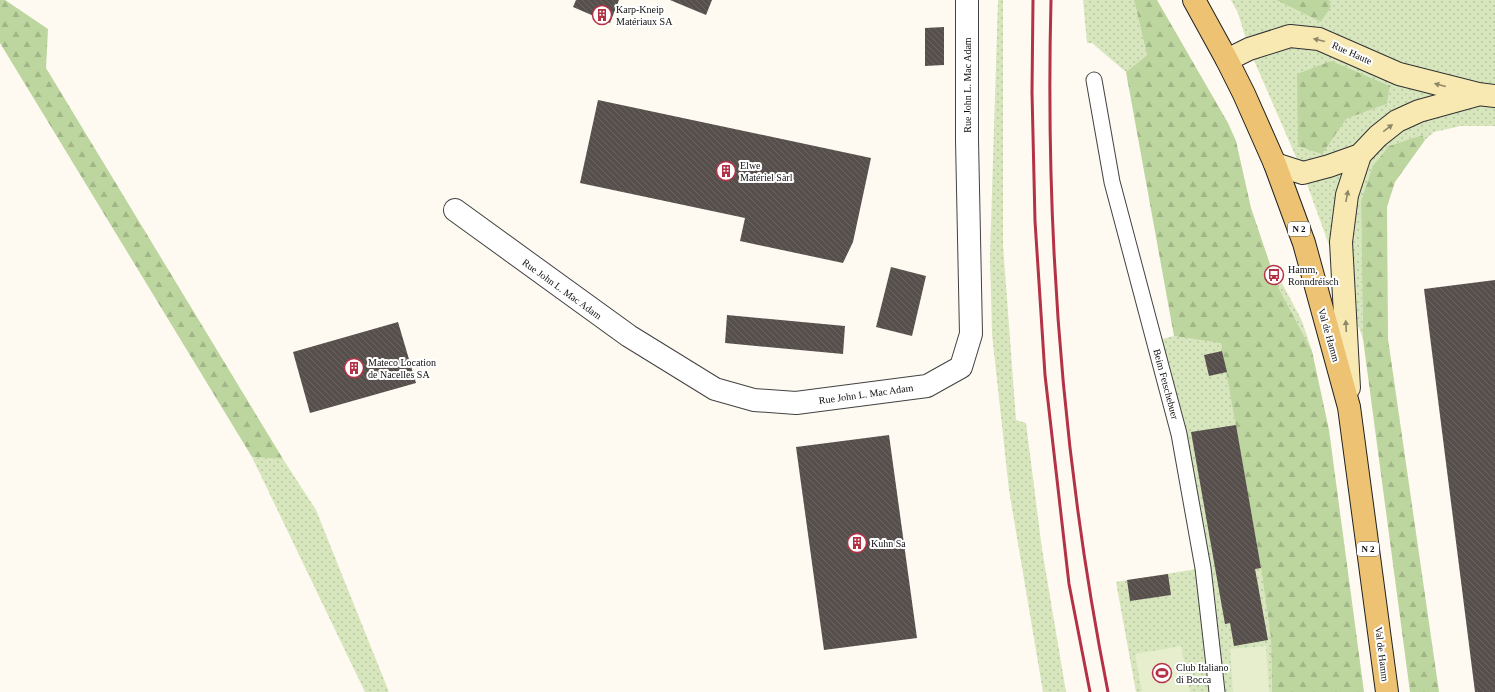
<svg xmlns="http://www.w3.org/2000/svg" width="1495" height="692" font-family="Georgia,serif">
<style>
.green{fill:url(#green-dots);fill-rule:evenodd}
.forest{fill:url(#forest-firs)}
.pitch{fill:#e6eece}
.building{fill:url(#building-back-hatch)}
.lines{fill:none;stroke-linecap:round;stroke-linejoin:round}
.service-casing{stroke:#424242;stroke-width:17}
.minor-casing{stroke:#424242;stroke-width:24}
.secondary-casing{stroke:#313131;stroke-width:24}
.primary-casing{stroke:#202020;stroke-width:24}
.service{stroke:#fff;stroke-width:15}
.minor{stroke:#fff;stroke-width:22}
.secondary{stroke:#f8e9b2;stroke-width:22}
.primary{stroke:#edc272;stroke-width:22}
.rail{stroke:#b33245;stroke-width:3}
.oneway{fill:#8f8769}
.labels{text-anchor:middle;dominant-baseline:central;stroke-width:4;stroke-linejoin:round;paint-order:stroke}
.shield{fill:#fff;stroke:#575757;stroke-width:1}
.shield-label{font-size:9px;font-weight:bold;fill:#0f0f0f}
.poi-label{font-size:10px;fill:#0f0f0f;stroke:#fff;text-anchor:start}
.street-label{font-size:10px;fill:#0f0f0f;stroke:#fff}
</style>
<defs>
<pattern id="green-dots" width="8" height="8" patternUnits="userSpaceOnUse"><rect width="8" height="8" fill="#d7e6bd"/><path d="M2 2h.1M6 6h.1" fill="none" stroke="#b7c4a1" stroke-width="1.8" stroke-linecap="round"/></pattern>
<pattern id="forest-firs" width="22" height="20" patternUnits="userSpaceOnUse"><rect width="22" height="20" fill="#bdd59e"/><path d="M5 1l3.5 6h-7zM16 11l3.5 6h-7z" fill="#a1b687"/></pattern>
<pattern id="building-back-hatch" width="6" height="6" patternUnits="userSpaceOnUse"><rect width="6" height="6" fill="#564f4c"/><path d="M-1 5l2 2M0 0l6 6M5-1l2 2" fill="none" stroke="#696461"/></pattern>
</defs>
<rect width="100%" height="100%" fill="#fefaf1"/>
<path class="green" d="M998,0H1003V245L1016,420L1026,423L1042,549L1066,692H1043L1009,490L992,334L990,256Z
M1083,0H1134L1147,55L1126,72L1092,43H1087Z
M1231,0H1276L1321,22L1331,7L1329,0H1495V126H1461L1434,132L1425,140L1422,135L1389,146L1361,201L1363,339L1303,173L1249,49L1238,13ZM1390,86L1387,104L1346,119Z
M1282,283L1302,321L1312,351L1277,285Z
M1174,336L1221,342L1261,568L1271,639L1272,692H1136L1116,582L1203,568L1154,341Z
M252,457L283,459L316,510L389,692H365Z"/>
<path class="forest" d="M0,0H5L48,29L46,68L283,459L252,457L0,43Z
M1134,0H1157L1228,123L1236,141L1251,208L1277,285L1312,351L1329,430L1364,692H1272L1271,639L1261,568L1221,343L1174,336L1126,72L1147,55Z
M1276,0H1329L1331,7L1321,22Z
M1331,61L1390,86L1387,104L1346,119L1322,154L1298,146L1297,74Z
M1422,135L1425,140L1395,182L1387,207L1388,339L1439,692H1410L1363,339L1361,201L1373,166L1389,146Z"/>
<path class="pitch" d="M1181,646L1190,692H1142L1135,654Z
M1266,646L1269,692H1233L1230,649Z"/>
<path class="building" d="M576,0H619L610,23L573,7Z
M670,0H712L706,15Z
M944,27V65L925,66V28Z
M598,100L871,158L853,242L843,263L740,241L745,218L580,183Z
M891,267L926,276L912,336L876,327Z
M1495,280V692H1475L1424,289Z
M727,315L845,326L843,354L725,343Z
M398,322L416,383L310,413L293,352Z
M1222,351L1227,372L1209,376L1204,355Z
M1236,425L1261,568L1255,569L1268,640L1234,646L1230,623L1225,624L1191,432Z
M889,435L917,638L824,650L796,447Z
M1168,574L1171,595L1130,601L1127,580Z"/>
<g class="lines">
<defs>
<path id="service" d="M1094,80L1112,182L1179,434L1203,568L1217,692"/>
<path id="minor" d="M455,210L629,336L715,389L754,400L796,403L927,386L961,367L971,334L967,140V0"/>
<path id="secondary" d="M1227,60L1249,49L1290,36L1319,39L1399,74L1478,94L1495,96
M1275,164L1303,173L1329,166L1360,155L1378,136L1397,121L1419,111L1477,95
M1349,388L1341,242L1347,195L1360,155"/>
<path id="primary" d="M1194,0L1227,60L1244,94L1275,164L1304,243L1349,407L1387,692"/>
</defs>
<use href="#service" class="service-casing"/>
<use href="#minor" class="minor-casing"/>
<use href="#secondary" class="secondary-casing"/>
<use href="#primary" class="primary-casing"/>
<use href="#service" class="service"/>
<use href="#minor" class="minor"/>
<use href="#secondary" class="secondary"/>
<use href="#primary" class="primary"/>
<path class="rail" d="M1033,0L1032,92L1035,221L1045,375L1069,584L1090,692
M1051,0C1045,232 1063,465 1108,692"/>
</g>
<defs><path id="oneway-solid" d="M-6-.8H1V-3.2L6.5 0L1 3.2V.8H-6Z"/></defs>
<g class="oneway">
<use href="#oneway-solid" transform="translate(1319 40) rotate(-166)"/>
<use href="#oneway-solid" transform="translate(1440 85) rotate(-165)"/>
<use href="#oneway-solid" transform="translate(1388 128) rotate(-38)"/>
<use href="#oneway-solid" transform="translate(1347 196) rotate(-79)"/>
<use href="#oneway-solid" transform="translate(1346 326) rotate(-93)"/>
</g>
<defs>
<symbol id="building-ring" viewBox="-11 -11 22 22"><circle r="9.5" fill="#fff" stroke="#b33245" stroke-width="1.5"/><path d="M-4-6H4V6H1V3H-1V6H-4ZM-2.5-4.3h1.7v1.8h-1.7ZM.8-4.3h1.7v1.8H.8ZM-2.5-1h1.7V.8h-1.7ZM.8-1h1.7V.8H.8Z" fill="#b33245"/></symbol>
<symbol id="bus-ring" viewBox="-11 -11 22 22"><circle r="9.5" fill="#fff" stroke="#b33245" stroke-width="1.5"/><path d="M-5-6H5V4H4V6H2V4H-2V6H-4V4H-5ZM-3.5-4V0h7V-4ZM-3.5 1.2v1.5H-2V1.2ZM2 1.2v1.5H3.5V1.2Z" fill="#b33245"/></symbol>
<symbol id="stadium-ring" viewBox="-11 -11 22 22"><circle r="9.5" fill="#fff" stroke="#b33245" stroke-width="1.5"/><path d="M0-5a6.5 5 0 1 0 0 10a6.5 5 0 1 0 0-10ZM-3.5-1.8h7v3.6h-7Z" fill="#b33245"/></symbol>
</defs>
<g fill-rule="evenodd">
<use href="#building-ring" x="591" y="4" width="22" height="22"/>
<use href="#building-ring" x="715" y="160" width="22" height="22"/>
<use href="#bus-ring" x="1263" y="264" width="22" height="22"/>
<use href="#building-ring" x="343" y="357" width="22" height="22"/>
<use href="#building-ring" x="846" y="532" width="22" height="22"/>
<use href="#stadium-ring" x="1151" y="662" width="22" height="22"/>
</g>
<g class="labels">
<g class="shield">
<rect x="1288" y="222" width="22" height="14" rx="3"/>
<rect x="1357" y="542" width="22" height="14" rx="3"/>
</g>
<g class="shield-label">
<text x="1299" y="229">N 2</text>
<text x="1368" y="549">N 2</text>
</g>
<g class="poi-label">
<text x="616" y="9">Karp-Kneip<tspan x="616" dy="12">Matériaux SA</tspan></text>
<text x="740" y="165">Elwe<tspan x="740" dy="12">Matériel Sàrl</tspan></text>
<text x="1288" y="269">Hamm,<tspan x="1288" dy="12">Ronndréisch</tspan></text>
<text x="368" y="362">Mateco Location<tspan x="368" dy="12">de Nacelles SA</tspan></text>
<text x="871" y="543">Kuhn Sa</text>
<text x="1176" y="667">Club Italiano<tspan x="1176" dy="12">di Bocca</tspan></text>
</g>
<g class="street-label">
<text transform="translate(1352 53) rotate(24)">Rue Haute</text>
<text transform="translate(967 85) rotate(-90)">Rue John L. Mac Adam</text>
<text transform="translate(562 289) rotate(36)">Rue John L. Mac Adam</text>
<text transform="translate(1329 335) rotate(74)">Val de Hamm</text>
<text transform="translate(1166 384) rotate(75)">Beim Fetschebuer</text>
<text transform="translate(866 394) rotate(-8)">Rue John L. Mac Adam</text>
<text transform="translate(1382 654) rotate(83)">Val de Hamm</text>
</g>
</g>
</svg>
